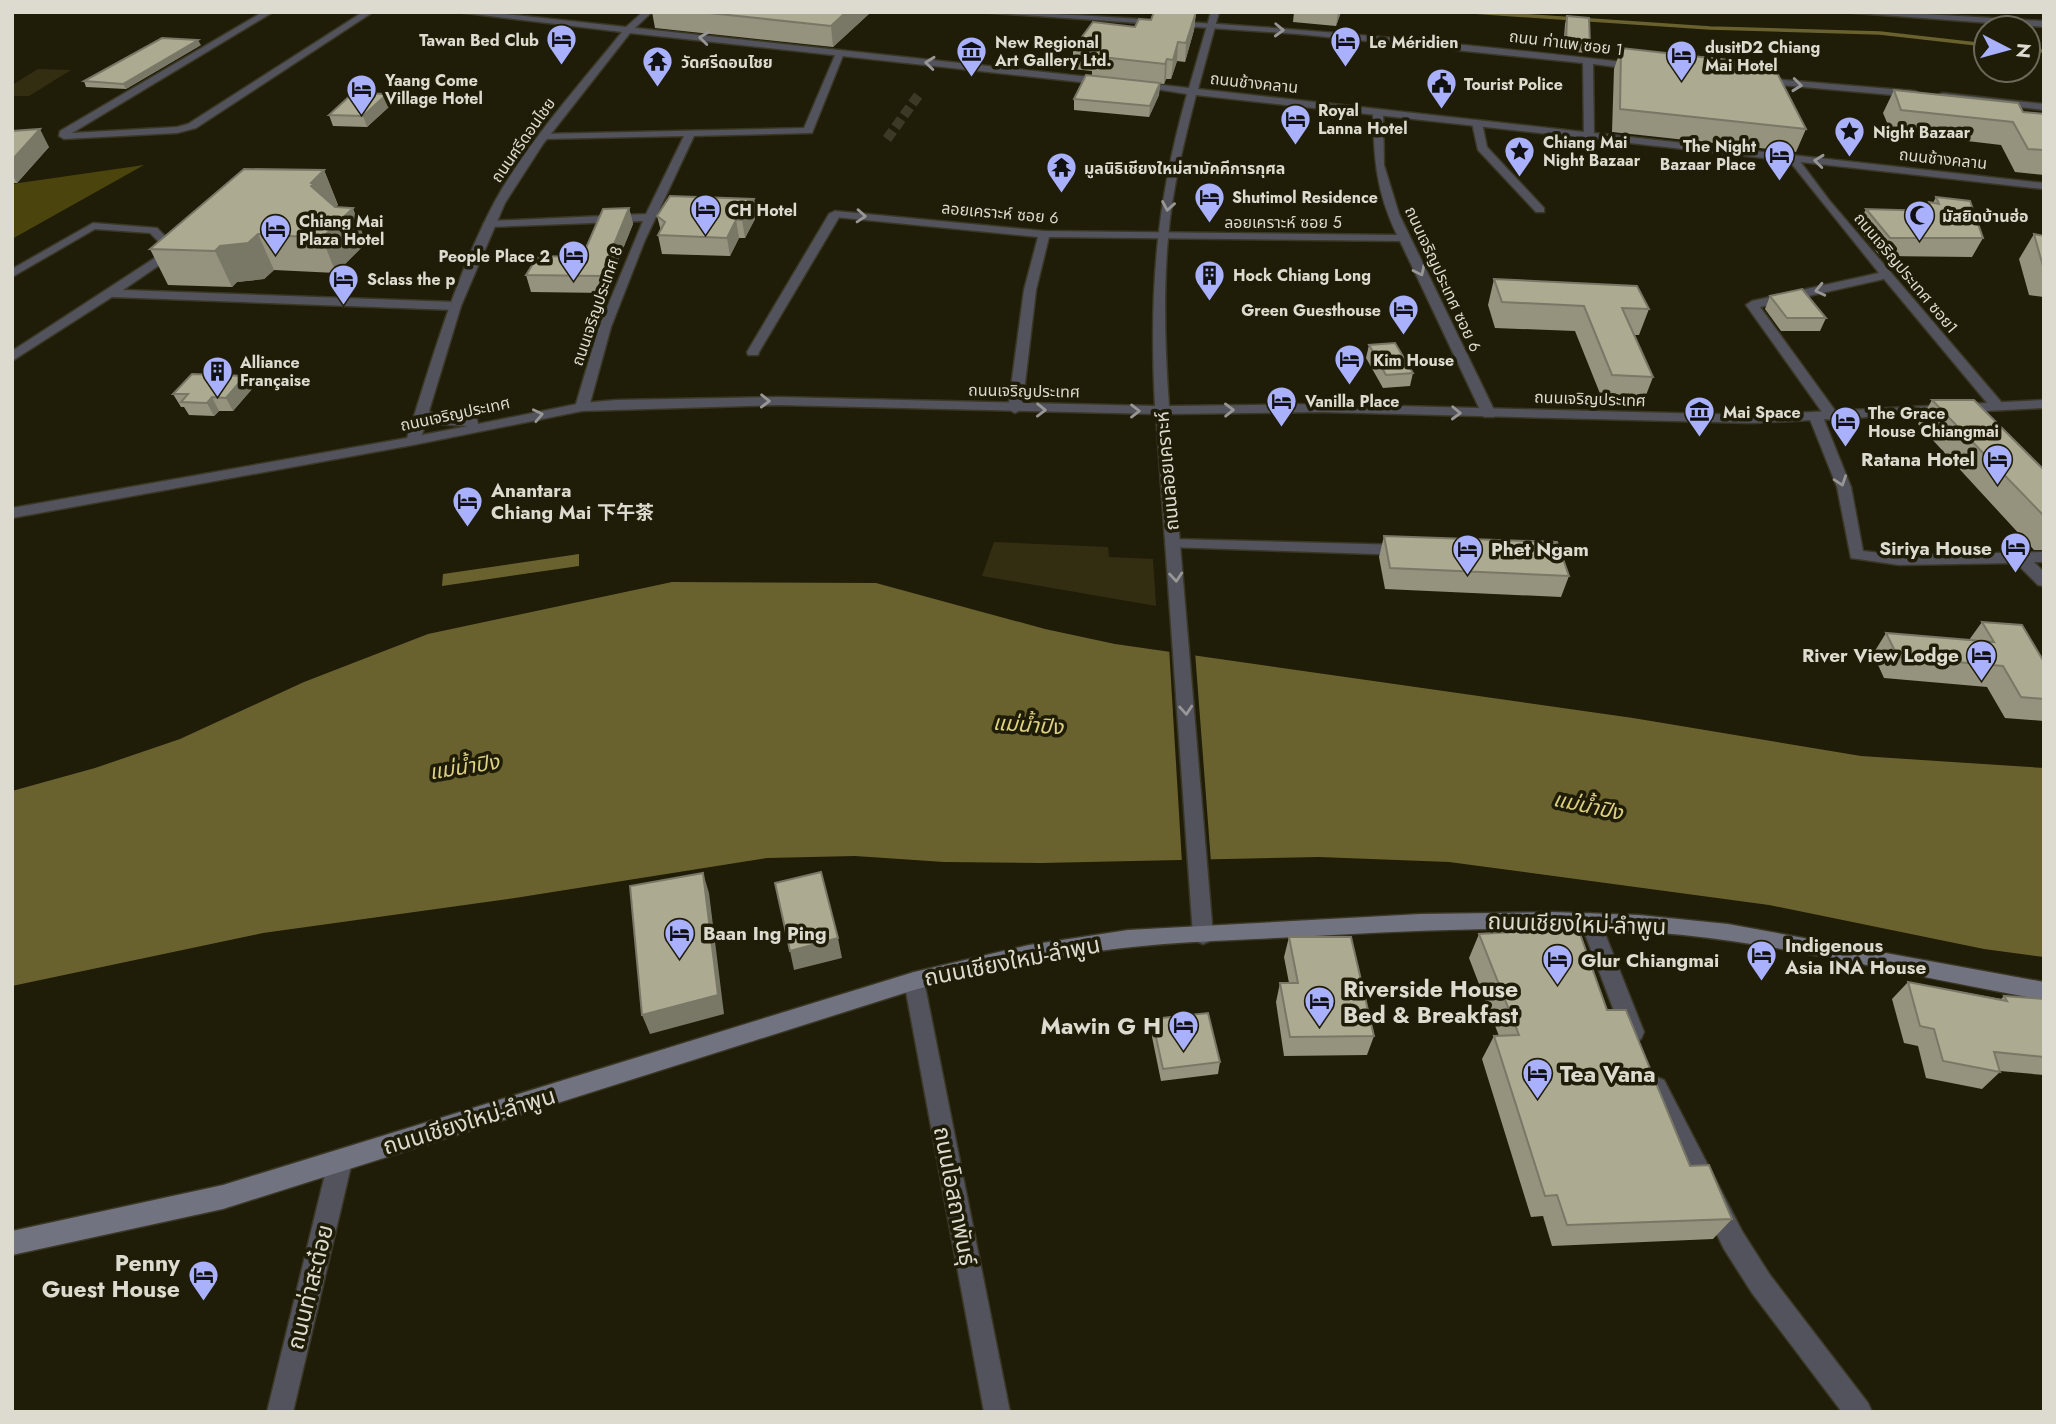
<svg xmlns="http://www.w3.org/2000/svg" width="2056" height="1424" font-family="Jost,'Noto Sans SC','Noto Sans Thai',sans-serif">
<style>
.green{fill:#332e11}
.forest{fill:#4b440c}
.water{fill:#6a622e}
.pier{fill:#1f1c08}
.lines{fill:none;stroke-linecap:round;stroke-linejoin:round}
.stream{stroke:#6a622e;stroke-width:3.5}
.pedestrian-tunnel{stroke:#3c3926;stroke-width:10;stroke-dasharray:10 4.5;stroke-linecap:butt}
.pedestrian-casing{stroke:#3a3724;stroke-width:3}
.minor-casing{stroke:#3a3724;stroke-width:3}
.tertiary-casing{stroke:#3a3724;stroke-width:3}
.secondary-casing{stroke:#3a3724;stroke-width:3}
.pedestrian{fill:#52535c;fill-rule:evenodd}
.minor{fill:#52535c;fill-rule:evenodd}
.tertiary{fill:#52535c;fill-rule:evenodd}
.secondary{fill:#717381;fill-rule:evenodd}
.wall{fill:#95927e}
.shaded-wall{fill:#797766}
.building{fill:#adaa92;stroke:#797766;stroke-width:2}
.oneway{stroke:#989796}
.labels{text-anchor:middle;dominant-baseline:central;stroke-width:7;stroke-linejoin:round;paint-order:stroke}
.far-poi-label{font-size:16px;font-weight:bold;fill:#dddbcf;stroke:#1f1c08;text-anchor:start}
.far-street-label{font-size:16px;fill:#dddbcf;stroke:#1f1c08}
.poi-label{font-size:19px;font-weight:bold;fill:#dddbcf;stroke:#1f1c08;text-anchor:start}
.street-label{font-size:19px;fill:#dddbcf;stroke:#1f1c08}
.water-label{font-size:21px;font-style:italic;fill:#ded281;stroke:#1f1c08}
.near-street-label{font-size:23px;fill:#dddbcf;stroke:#1f1c08}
.near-poi-label{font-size:23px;font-weight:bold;fill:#dddbcf;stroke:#1f1c08;text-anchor:start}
</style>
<rect width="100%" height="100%" fill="#1f1c08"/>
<path class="green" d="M38,69L71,70L29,96H12V85Z
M994,542L1108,547L1109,557L1153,559L1156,606L982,576Z"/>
<path class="forest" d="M144,165L12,239V184Z"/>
<path class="water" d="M579,554V566L442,586L443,574Z
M672,582L876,583L1045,629L1115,644L1633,718L1861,756L2044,768V957L1984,949L1769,905L1449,862L1319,857L1041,863L944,862L855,856L767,858L515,898L263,933L12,986V791L95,768L180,739L304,682L428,634Z"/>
<path class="pier" d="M1169,647L1195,652L1211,862L1182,863Z"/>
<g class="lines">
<path class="stream" d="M1472,12L1710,28L1880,33L1986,45
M2028,50L2044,51"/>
<path class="pedestrian-tunnel" d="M887,139L920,93"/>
<defs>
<path id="pedestrian" d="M1477,120L1482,123L1487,147L1544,208V212H1536L1478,150L1472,123Z
M835,211L841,214L759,352L758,355H748L747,352L829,214Z"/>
<path id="minor" d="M263,12H273L72,133L177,127L188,124L363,12H373L196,128L177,133L64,139L59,136L60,131Z
M979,12C1043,12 1106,17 1170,21C1327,30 1483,46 1640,64L1645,67L1640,70L1593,64L1594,136L1589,139L1584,136L1583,63L1298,34Z
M1842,12H1892L2044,21V27Z
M840,50L844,53L812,133L694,136L645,240L611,327L589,407L582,411L577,410L575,407L599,327L643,221L489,227L483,224L489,221L646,214L684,136L544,139L540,138V134L804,128L836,53Z
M1761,78L1915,91L1920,94L1915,97L1758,83L1756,81Z
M1943,93L2044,104V110L1940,98V94Z
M1378,109L1383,112L1384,165L1399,214L1496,414L1494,417H1484L1482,414L1400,241L1049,237L1036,290L1022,409L1015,413L1008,409L1024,290L1038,237L835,217L829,214L835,211L1044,231L1397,235C1376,191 1374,159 1373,112Z
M1788,156H1796L1829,200L2003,404V410H1993L1884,279L1760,307L1839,416L1832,420L1827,419L1746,305L1752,301L1879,273L1787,158Z
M93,223L157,228L180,251L123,290L455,302L461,306L455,310L112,297L12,361V351L167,250L150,233L95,229L12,277V269Z
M1816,413L1823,417L1851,487L1863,551L1899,555L2044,552V562H2034L2044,572V586L2038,585L2016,563L1899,565L1851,558L1837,487L1809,417Z
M1173,539L1404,545L1412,550L1404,555L1168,547L1165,544Z
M1590,913L1597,915L1600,921L1644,1032L1641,1039L1633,1042L1625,1039L1622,1032L1580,921L1583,915Z
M914,972L921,975L924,981L1010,1412H984L904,981L907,975Z
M1656,1077L1664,1080L1742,1231L1770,1275L1868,1403L1872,1412H1842L1752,1293L1724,1249L1645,1087L1648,1080Z
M340,1151L348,1154L352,1162L293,1412H267L328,1162L332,1154Z"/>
<path id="tertiary" d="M457,12H487L626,27L643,12H652L635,28L1108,79L1113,82L1108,85L630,33L543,144L505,203L461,306L429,411L438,416L472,418L477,419L478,424L582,403L616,400L779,397L1155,406C1149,292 1156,204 1187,94L1131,85L1136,82L1189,88L1211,12H1219L1198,89L2044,183V189L1196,95C1184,142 1172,189 1168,238C1163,294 1165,350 1169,406L1322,404L1752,415L2044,400V408L1752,423L1322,412L1169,414L1213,935L1210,941L1203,944L1196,941L1193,935L1156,414L779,405L582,411L413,445L12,518V508L407,438C432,360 455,277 494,203C528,141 578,87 622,32ZM426,421L435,424L468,426L422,435Z"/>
<path id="secondary" d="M1552,912L1639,915L1728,924L2044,982V1000C1924,979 1804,948 1683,935C1567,924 1450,929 1333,935C1255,940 1177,940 1099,951C1036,959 975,974 914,990L223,1209L12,1255V1231L223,1185L914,972L1029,945L1128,930L1421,914Z"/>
</defs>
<use href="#pedestrian" class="pedestrian-casing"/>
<use href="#minor" class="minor-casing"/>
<use href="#tertiary" class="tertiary-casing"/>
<use href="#secondary" class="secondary-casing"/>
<use href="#pedestrian" class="pedestrian"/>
<use href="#minor" class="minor"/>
<use href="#tertiary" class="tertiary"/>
<use href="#secondary" class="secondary"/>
</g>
<path class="wall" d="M652,12H871L833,47L655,28Z
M1196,12L1194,30L1185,62L1177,61L1171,79H1166L1164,84L1092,76V71L1073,69V49L1151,20Z
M1294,12H1341L1336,26L1293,22Z
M1567,16L1590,44L1587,53L1563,51L1565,24Z
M201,45L126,89L86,87L84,81Z
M1621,48L1806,129L1796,152L1612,132L1614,69Z
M1160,83L1159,95L1149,117L1074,110V99Z
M1894,90L2023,112L2044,114V175L2015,172L2001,145L1891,132L1883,113Z
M390,106L367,127L333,126L329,115Z
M12,131L49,147L17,183H12Z
M324,170L338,205L335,207L366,243L336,273L274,270L264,279L237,282L232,287L168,285L150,249Z
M1936,197L1983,238L1972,257L1880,256L1857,228L1866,209L1924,211L1929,202L1933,203Z
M754,199L756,217L745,238H739L730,256L662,254L658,235L661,231L657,216Z
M629,208L633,224L605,293L531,292L526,275L582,257Z
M2034,234L2044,236V297L2029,295L2019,259Z
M1494,279L1649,309L1639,335H1634L1653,377L1643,403L1603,401L1575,331L1495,328L1488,305Z
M1770,296L1826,318L1820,331H1781L1765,309Z
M1369,345L1413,373L1410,386L1383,388L1366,358Z
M245,376L252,389L233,411H219L214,416L189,415L184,407H181L173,394Z
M1932,400L2044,470V550H2034L1918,424Z
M1384,536L1569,576L1561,597L1385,589L1379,557Z
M1982,622L2044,662V721L2005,718L1987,687L1884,678L1873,654L1886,633L1969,640Z
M1479,934L1607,1010L1690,1166L1732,1219L1713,1239L1552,1246L1543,1216L1531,1217L1482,1059L1494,1036H1499L1469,958Z
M1289,937L1374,1036L1367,1055L1284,1056L1276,1002L1280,983H1289L1284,957Z
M1908,982L2001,999L2004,996L2044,999V1075L2000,1071V1072L1982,1089L1926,1078L1918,1046L1904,1043L1892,999Z
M1152,1019L1220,1062L1218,1074L1161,1081L1151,1032Z"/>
<path class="shaded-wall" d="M846,12H871L833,47L831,26Z
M1196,12L1194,30L1185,62L1186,43Z
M1338,12H1341L1336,26Z
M198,40L201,45L126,89L123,84Z
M1178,42L1177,61L1171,79L1173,60Z
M1167,59L1166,79L1164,84L1165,64Z
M1160,83L1159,95L1149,117L1150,106Z
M387,94L390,106L367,127L363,116Z
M40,129L49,147L17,183L12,174V160Z
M324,170L338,205L326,216L311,186V183Z
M754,199L756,217L745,238L742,220Z
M353,208L366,243L336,273L322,238Z
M629,208L633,224L605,293L601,276Z
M736,220L739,238L730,256L727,238Z
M258,234L274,270L264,279L237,282L232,287L215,251L220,246Z
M245,376L252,389L233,411L226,398Z
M212,397L219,411L214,416L207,403Z
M703,873L709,893L724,1014L650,1034L642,1015Z
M838,938L842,958L794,970L790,951Z"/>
<path class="building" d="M700,12H846L831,26Z
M1154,12H1196L1186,43L1178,42L1173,60L1167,59L1165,64L1092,56L1095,52L1073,49L1093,22L1135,27L1139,19L1151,20Z
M1567,16L1589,18L1590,44L1566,42Z
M162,38L198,40L123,84L84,81Z
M1621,48L1773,65L1806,129L1620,109Z
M1086,75L1160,83L1150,106L1074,99Z
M1894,90L2018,103L2023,112L2044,114V150L2028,149L2013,122L1901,110Z
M353,93L387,94L363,116L329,115Z
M40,129L12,160V131Z
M244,169L324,170L311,183L313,184L311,186L335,207L353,208L322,238L258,234L248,243L220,246L215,251L150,249Z
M670,196L754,199L742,220H736L727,238L658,235L665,222L657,216Z
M1936,197L1970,201L1983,238H1890L1866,209L1932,211L1929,202L1939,204Z
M629,208L601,276L526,275L538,256L582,257L603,209Z
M2034,234L2044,236V270Z
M1494,279L1637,286L1649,309L1622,308L1653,377L1612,375L1584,306L1502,302Z
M1802,289L1826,318H1787L1770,296Z
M1395,343L1413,373L1386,375L1369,345Z
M192,374L245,376L226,398L212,397L207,403L181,402L188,394H173Z
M1932,400H1974L2044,470V516Z
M1384,536L1557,542L1569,576L1390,568Z
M1982,622L2022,625L2044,662V699L2021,697L2003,666L1898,657L1886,633L1994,642Z
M821,872L838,938L790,951L775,883Z
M703,873L718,995L642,1015L630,886Z
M1578,928L1607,1010H1626L1690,1166L1709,1165L1732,1219L1567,1225L1557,1195L1545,1196L1494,1036L1519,1035L1479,934Z
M1289,937H1351L1374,1036L1290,1037L1280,983H1298Z
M1908,982L2007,1001L2004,996L2044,999V1057L1994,1052L2000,1072L1943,1061L1934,1029L1920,1026Z
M1208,1013L1220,1062L1163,1069L1152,1019Z"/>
<defs><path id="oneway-chevron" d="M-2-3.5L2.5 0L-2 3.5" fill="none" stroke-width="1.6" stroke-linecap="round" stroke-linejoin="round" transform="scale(1.75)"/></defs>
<g class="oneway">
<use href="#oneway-chevron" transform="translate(1279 30) rotate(2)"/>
<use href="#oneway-chevron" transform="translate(704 38) rotate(-174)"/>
<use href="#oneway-chevron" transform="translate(930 63) rotate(-174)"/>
<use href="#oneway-chevron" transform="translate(1797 85) rotate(6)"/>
<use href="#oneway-chevron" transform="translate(1819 161) rotate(-174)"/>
<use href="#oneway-chevron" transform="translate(1168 206) rotate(100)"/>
<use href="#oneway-chevron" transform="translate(861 216) rotate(4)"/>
<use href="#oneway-chevron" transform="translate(1420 271) rotate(64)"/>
<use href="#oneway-chevron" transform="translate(1820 290) rotate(167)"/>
<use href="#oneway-chevron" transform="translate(765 401) rotate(1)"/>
<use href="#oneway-chevron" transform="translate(1041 410) rotate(1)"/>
<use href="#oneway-chevron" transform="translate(1229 410) rotate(-1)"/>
<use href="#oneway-chevron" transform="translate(1135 411)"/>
<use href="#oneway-chevron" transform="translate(1456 413) rotate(2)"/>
<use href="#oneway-chevron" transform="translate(538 415) rotate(-12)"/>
<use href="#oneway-chevron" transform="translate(1841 481) rotate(71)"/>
<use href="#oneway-chevron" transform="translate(1176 577) rotate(85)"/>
<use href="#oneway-chevron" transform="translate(1186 710) rotate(86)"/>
</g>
<defs>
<symbol id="hotel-pin" viewBox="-11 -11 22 30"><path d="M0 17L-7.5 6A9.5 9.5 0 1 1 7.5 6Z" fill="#a9b0fc" stroke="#1f1c08"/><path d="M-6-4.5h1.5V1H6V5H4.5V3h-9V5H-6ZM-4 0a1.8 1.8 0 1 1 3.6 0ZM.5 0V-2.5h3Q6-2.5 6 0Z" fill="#111"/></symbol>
<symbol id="museum-pin" viewBox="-11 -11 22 30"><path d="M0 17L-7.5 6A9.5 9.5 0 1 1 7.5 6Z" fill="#a9b0fc" stroke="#1f1c08"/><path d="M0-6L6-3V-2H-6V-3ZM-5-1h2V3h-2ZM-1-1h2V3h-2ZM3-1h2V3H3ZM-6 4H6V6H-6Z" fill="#111"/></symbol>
<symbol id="temple-pin" viewBox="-11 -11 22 30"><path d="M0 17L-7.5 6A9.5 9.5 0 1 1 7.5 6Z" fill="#a9b0fc" stroke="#1f1c08"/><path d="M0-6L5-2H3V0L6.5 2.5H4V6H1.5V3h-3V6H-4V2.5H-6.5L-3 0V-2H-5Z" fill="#111"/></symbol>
<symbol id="civic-pin" viewBox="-11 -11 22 30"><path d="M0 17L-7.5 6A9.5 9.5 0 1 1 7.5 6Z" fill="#a9b0fc" stroke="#1f1c08"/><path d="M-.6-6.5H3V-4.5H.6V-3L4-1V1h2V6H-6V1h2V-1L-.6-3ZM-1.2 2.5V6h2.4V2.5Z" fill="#111"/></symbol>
<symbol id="sight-pin" viewBox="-11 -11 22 30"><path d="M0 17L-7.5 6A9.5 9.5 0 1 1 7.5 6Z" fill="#a9b0fc" stroke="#1f1c08"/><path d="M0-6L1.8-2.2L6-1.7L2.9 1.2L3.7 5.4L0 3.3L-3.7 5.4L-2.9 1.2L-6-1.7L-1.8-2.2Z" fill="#111"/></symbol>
<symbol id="mosque-pin" viewBox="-11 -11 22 30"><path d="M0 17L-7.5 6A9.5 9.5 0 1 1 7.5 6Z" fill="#a9b0fc" stroke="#1f1c08"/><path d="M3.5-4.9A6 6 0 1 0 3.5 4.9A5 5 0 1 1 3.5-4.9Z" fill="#111"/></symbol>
<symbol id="building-pin" viewBox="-11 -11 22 30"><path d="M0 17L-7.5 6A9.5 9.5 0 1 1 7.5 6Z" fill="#a9b0fc" stroke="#1f1c08"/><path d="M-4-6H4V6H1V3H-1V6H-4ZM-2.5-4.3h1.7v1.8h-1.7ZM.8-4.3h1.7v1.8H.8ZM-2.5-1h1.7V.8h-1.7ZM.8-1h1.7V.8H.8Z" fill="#111"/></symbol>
</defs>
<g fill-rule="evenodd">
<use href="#hotel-pin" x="544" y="22" width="35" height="47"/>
<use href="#hotel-pin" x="1328" y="24" width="35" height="47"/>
<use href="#museum-pin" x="954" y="34" width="35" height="47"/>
<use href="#hotel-pin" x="1664" y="38" width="35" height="47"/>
<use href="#temple-pin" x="640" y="44" width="35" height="47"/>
<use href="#civic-pin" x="1424" y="66" width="35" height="47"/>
<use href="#hotel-pin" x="344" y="72" width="35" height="47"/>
<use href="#hotel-pin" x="1278" y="102" width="35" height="47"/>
<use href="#sight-pin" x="1832" y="114" width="35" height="47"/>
<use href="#sight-pin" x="1502" y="134" width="35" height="47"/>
<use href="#hotel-pin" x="1762" y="138" width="35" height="47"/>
<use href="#temple-pin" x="1044" y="150" width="35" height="47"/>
<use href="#hotel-pin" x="1192" y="180" width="35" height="47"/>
<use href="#hotel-pin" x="688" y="192" width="35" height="47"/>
<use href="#mosque-pin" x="1902" y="198" width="35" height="47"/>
<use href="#hotel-pin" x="258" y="212" width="35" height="47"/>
<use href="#hotel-pin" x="556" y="238" width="35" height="47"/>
<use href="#building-pin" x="1192" y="258" width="35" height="47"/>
<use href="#hotel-pin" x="326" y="262" width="35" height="47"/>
<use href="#hotel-pin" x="1386" y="292" width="35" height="47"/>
<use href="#hotel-pin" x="1332" y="342" width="35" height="47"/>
<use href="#building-pin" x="200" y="354" width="35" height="47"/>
<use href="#hotel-pin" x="1264" y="384" width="35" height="47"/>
<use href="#museum-pin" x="1682" y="394" width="35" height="47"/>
<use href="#hotel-pin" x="1828" y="404" width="35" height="47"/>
<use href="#hotel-pin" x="1980" y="442" width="35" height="47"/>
<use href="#hotel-pin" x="450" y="484" width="35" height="47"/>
<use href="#hotel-pin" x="1998" y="530" width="35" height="47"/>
<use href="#hotel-pin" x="1450" y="532" width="35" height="47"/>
<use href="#hotel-pin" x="1964" y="638" width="35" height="47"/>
<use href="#hotel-pin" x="662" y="916" width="35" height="47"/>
<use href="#hotel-pin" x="1744" y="938" width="35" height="47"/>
<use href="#hotel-pin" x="1540" y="942" width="35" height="47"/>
<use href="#hotel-pin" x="1302" y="984" width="35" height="47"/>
<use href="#hotel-pin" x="1166" y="1008" width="35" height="47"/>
<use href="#hotel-pin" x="1520" y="1056" width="35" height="47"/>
<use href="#hotel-pin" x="186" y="1258" width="35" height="47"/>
</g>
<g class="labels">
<g class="far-poi-label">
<text x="539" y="40" text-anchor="end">Tawan Bed Club</text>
<text x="995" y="42">New Regional<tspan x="995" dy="18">Art Gallery Ltd.</tspan></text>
<text x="1369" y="42">Le Méridien</text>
<text x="1705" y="47">dusitD2 Chiang<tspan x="1705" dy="18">Mai Hotel</tspan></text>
<text x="681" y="62">วัดศรีดอนไชย</text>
<text x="385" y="80">Yaang Come<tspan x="385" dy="18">Village Hotel</tspan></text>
<text x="1464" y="84">Tourist Police</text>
<text x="1318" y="110">Royal<tspan x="1318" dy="18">Lanna Hotel</tspan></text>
<text x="1873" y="132">Night Bazaar</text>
<text x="1543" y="142">Chiang Mai<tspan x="1543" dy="18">Night Bazaar</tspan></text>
<text x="1756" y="146" text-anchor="end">The Night<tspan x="1756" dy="18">Bazaar Place</tspan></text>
<text x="1084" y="168">มูลนิธิเชียงใหม่สามัคคีการกุศล</text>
<text x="1232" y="197">Shutimol Residence</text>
<text x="728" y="210">CH Hotel</text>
<text x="1942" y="216">มัสยิดบ้านฮ่อ</text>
<text x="299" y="221">Chiang Mai<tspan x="299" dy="18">Plaza Hotel</tspan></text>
<text x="550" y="256" text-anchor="end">People Place 2</text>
<text x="1233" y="275">Hock Chiang Long</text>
<text x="367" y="279">Sclass the p</text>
<text x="1381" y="310" text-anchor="end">Green Guesthouse</text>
<text x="1373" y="360">Kim House</text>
<text x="240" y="362">Alliance<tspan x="240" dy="18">Française</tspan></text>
<text x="1305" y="401">Vanilla Place</text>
<text x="1723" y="412">Mai Space</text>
<text x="1868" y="413">The Grace<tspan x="1868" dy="18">House Chiangmai</tspan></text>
</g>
<g class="far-street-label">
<text transform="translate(1566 43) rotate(7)">ถนน ท่าแพ ซอย 1</text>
<text transform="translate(1254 83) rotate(6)">ถนนช้างคลาน</text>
<text transform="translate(523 140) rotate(-55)">ถนนศรีดอนไชย</text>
<text transform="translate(1943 159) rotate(6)">ถนนช้างคลาน</text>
<text transform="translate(1000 213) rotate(5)">ลอยเคราะห์ ซอย 6</text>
<text x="1283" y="222">ลอยเคราะห์ ซอย 5</text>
<text transform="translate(1906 273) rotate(50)">ถนนเจริญประเทศ ซอย1</text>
<text transform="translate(1443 279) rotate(65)">ถนนเจริญประเทศ ซอย 6</text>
<text transform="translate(597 306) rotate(-71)">ถนนเจริญประเทศ 8</text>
<text transform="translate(1024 391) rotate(1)">ถนนเจริญประเทศ</text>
<text transform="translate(1590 399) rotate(2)">ถนนเจริญประเทศ</text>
<text transform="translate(455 414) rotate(-12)">ถนนเจริญประเทศ</text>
</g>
<g class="poi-label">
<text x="1975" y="459" text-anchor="end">Ratana Hotel</text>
<text x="491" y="490">Anantara<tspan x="491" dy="22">Chiang Mai 下午茶</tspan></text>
<text x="1992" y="548" text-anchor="end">Siriya House</text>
<text x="1491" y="549">Phet Ngam</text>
<text x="1959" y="655" text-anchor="end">River View Lodge</text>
<text x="703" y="933">Baan Ing Ping</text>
<text x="1785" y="945">Indigenous<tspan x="1785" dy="22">Asia INA House</tspan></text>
<text x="1581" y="960">Glur Chiangmai</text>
</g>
<g class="street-label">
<text transform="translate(1167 471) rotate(-95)">ถนนลอยเคราะห์</text>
</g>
<g class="water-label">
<text transform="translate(1028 725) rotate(4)">แม่น้ำปิง</text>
<text transform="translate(464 767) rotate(-9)">แม่น้ำปิง</text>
<text transform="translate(1588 806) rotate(12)">แม่น้ำปิง</text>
</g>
<g class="near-street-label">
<text transform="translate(1577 924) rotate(2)">ถนนเชียงใหม่-ลำพูน</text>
<text transform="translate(1012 961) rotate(-11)">ถนนเชียงใหม่-ลำพูน</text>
<text transform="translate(469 1121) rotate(-17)">ถนนเชียงใหม่-ลำพูน</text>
<text transform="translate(955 1196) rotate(79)">ถนนโอสถาพันธุ์</text>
<text transform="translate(310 1287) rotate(-76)">ถนนท่าสะต๋อย</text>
</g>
<g class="near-poi-label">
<text x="1343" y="989">Riverside House<tspan x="1343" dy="26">Bed &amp; Breakfast</tspan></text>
<text x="1161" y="1026" text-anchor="end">Mawin G H</text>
<text x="1560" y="1074">Tea Vana</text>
<text x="180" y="1263" text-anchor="end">Penny<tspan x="180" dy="26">Guest House</tspan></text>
</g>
</g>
<rect width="2056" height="1424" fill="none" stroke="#dddbcf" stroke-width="28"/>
<g transform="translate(2007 49) rotate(96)"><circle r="33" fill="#1f1c08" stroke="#6b6858" stroke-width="2"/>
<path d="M0-5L12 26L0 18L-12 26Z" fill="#a9b0fc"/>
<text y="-10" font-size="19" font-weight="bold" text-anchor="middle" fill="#dddbcf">N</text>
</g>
</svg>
